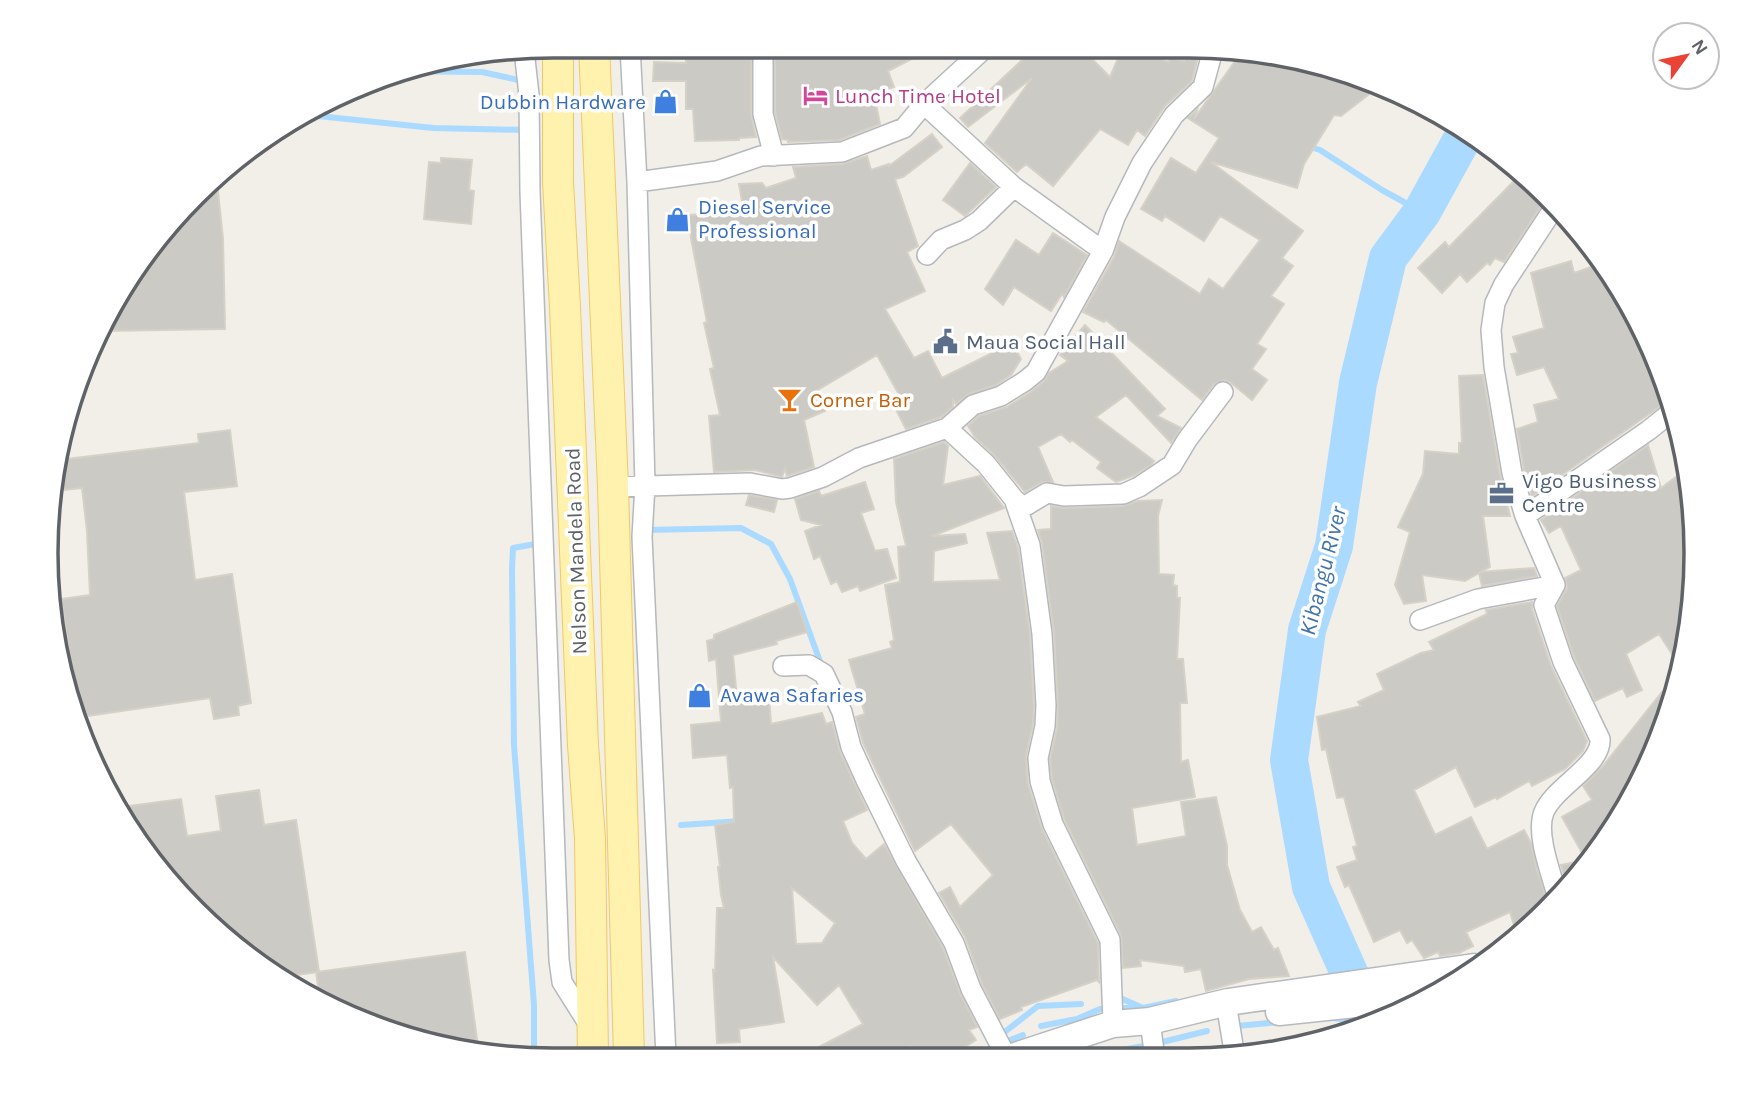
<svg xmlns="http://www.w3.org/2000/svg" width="1742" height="1106" font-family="Karla,sans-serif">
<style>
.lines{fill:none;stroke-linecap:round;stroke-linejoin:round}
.stream{stroke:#aadaff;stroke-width:6}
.river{stroke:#aadaff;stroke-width:38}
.building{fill:#cccac5;stroke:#d6d1c6;stroke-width:2;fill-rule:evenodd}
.minor-casing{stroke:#b5b8bc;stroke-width:22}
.secondary-casing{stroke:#b6babf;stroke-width:29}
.primary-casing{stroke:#f2c960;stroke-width:32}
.minor{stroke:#fff;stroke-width:19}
.secondary{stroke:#fff;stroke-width:26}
.primary{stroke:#fff2af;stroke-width:30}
.labels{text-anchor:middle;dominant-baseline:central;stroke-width:7;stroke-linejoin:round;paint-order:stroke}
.hotel-label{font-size:21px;fill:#b23c85;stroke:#fff;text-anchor:start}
.shop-label{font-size:21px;fill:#366cbe;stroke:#fff;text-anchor:start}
.service-label{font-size:21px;fill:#4e5e75;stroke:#fff;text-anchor:start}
.food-label{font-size:21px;fill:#c56008;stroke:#fff;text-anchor:start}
.street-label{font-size:21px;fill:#5f6368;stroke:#fff}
.water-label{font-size:23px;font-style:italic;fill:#4174aa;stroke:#fff}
.rim{fill:none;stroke:#5f6368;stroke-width:3.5}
</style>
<rect width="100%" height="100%" fill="#f1efe8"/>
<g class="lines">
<path class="stream" d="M396,71L482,72L523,81
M310,112L318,116L433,128L527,130
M1307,146L1320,150L1382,190L1422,212
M646,530L741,528L771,544L790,579L822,667
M681,825L742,821
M1486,958L1490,957
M1118,997L1143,1008L1176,1001
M1116,1008H1139
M1333,1018L1374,1023
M1041,1026L1077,1019L1100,1009
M1237,1026L1280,1022
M997,1032L1006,1031L1038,1006L1081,1004
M1008,1041L1023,1035
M534,1056V1005L514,745L512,570L513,548L541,543
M975,1058L992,1047
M1075,1059L1154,1044L1207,1031"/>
<path class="river" d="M1379,1021L1350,975L1311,887L1289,760L1307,630L1334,546L1358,383L1388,258L1422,212L1466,132"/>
</g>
<path class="building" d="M686,47H737L751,49V114L756,137L739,138V140L695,141L693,109H686V81H653L654,62L686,63Z
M782,47H880L933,48L888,71L894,87L874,94L880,124L839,140L788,142V140L782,139L775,112V55L785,57Z
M1035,48L1082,49L1110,77L1122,49H1139L1168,62L1171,56L1184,61L1188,49H1200L1192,81L1165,106L1145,136L1137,130L1128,145L1100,129L1053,186L1026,164L1017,172L985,143L1032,78L968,127L960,118Z
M1243,50H1248L1266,62L1270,54L1379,83L1368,95L1341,116L1334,115L1304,164L1297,188L1211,162L1303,231L1282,258L1293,266L1271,296L1284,304L1257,344L1266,349L1252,369L1267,380L1252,400L1230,382L1224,380L1214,384L1202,400L1106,320L1104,322L1083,312L1114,257L1119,241L1200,294L1209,279L1223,289L1260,240L1220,216L1204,241L1165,216L1162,221L1141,209L1171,158L1196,173L1219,138L1188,118L1197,110L1194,119Z
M932,134L942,147L903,177L895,179L918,246L907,252L925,291L885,309L914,358L928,351L942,378L1012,343L1021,359L1011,375L996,385L969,394L956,404L953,400V407L941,417L906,429L893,404L902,400L877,355L816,391L825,411L804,420L814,467L787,476L785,469L782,477L755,470L714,472L709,416L720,415L710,369L714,368L704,323L707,322L691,238L689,215L744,212L739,184L762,183L766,188L796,178L793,167L843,164L867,156L871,170L889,164V166Z
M441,158L472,160L469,190L474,191L471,224L424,219L429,162L441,163Z
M970,163L996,187L965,216L943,200Z
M1522,173L1547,197L1504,262L1495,258L1490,265L1487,263L1467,282L1460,274L1442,293L1418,268L1445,242L1449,247Z
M217,182L223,239L225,329L104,331L151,244Z
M1053,233L1087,255L1064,297L1062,294L1051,311L1014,287L1003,305L985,289L1016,240L1039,255Z
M1571,261L1574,273L1603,263L1633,320L1637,318L1672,398L1532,496L1524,470L1517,429L1538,422L1534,405L1559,399L1544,367L1517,375L1511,354L1518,353L1513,337L1544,328L1531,273Z
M1085,325L1165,409L1157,416L1181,428L1171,443L1126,395L1096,417L1154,461L1151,465L1133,476L1116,482L1097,468L1101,462L1072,440L1070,442L1061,434L1038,447L1053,482H1042L1025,492L995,456L975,437L968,426L979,416L1007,407L1032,391L1044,381L1049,373L1068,361L1060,355Z
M1483,375L1500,475L1510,516H1483L1490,567L1480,572L1534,568L1537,576L1482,586L1479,573L1465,581L1422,575L1426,601L1404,604L1395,585L1410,532L1398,527L1423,474L1425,451L1459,454V443H1462L1459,376Z
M230,430L237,486L184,492L195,580L232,574L251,703L238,706L239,715L214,719L210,698L80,717L61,599L90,595L87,531L82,488L52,491L59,460L199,443L198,434Z
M944,442L948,446L943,485L980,476L1004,508L932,536L965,534L967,543L934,551L933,582L1000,580L987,533L1012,531L1018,548L1030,635L1034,705L1033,724L1026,756L1028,784L1042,829L1098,943L1099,982L1097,980L1021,1007L1022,1010L1000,1019L982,984L965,937L939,893L950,887L960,907L993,875L951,824L915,851L863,743L856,717L865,714L849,660L892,648L890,642L894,640L885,585L900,582L898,547L906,546L896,502L894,459Z
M1648,445L1661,488L1688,468L1692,487L1695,564L1685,575L1695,588L1679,685L1653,754L1619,795L1623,802L1612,808L1615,824L1591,862L1568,888L1561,865L1586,860L1562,817L1592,800L1583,786L1603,766L1681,668L1659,634L1626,654L1642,690L1627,697L1623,688L1595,701L1574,657L1557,606L1567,588L1565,578L1581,570L1561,526L1549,533L1541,520Z
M865,482L874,509L861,513L875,551L887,549L896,578L860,591L858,586L842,592L837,581L831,584L820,556L814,559L805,531L821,525L801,520L795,499L819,491L821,496Z
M749,495L777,500L774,512L746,505Z
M1162,500L1158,516L1159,574L1174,575L1173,585L1177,586V598H1180L1177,659H1183L1187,703H1180L1181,762L1188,760L1195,797L1132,808L1137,845L1186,836L1181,802L1216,797L1227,846V865L1240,910L1252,932L1261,927L1274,950L1278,948L1289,976L1249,979L1206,991L1201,969L1185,972L1184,966L1140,960L1141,966L1123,968L1121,935L1064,819L1052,779L1050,759L1057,728L1058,706L1054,633L1042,543L1038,530L1051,529V506L1064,508L1123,506L1138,501Z
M797,602L807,632L776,641L777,644L733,655L737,699L769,696L771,724L822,713L826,724L832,722L840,752L867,810L843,821L852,843L866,859L884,844L943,948L960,993L977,1027L969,1030L976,1040L947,1058H920L912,1046L889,1058H798L863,1024L855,1011L857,1010H854L839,985L817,1005L773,957L784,1022L739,1029L740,1042L717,1043L713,970L715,971L717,908H724L721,895L718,867H720L715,825L734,822L733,787L730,788L727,755L693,758L691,725L721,722L716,659L709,661L707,641L714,639V635ZM792,888L835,923L822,943L796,944Z
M1532,602V609L1551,666L1587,741L1583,751L1565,769L1532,786L1529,781L1497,799L1496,797L1475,807L1456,767L1414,790L1435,835L1471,817L1487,849L1524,830L1531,843L1537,870L1550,907L1518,938L1510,912L1466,932L1473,946L1459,953L1440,956L1438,952L1424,958L1412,940L1407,943L1400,930L1374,942L1349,885L1345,887L1337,867L1357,860L1353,847L1357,846L1344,797L1337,798L1326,749L1322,750L1317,717L1361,706L1358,702L1384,690L1377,674L1421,653L1434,650L1429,642L1487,614L1486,610Z
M259,790L264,825L296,820L319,972L282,977L244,955L132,836L128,806L181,799L187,836L221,831L216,796Z
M465,952L479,1054L359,1022L320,1000L316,972Z"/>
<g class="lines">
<defs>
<path id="minor" d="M630,46L637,182L645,485L642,537L666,1057
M763,47V114L774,156
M524,50L529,95L530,192L559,960L562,982L591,1028
M924,104L1014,187L1103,251
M637,182L717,171L761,156L842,152L904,128L924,104L985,48
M1556,205L1504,284L1495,303L1491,330L1494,367L1512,473L1525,516L1555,585L1544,605L1563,662L1600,739C1602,765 1554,787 1544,812C1535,834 1552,876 1558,898
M927,255L941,240L965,230L979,221L1014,187
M947,428L986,464L1014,499L1030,545L1042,634L1046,705L1045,726L1038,758L1040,781L1053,824L1110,940L1113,1024
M613,487L750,483L782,489L790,488L823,477L859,458L947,428L973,405L1001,396L1025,381L1036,372L1042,361L1103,251L1115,217L1142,163L1174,115L1203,87L1213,50
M1014,499L1021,505H1027L1047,493L1064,496L1123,494L1139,487L1172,465L1187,440L1223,392
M1525,516L1649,430L1674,410
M1420,620L1478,599L1555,585
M783,666L809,665L824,674L842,712L851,747L866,780L906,861L954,943L971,989L1007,1058
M1228,1015L1235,1057
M1150,1021L1155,1059"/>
<path id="secondary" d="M1279,1012L1432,996
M1009,1058L1113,1024L1150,1021L1228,1002L1474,967"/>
<path id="primary" d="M558,46V182L565,307L583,745L590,839L593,1057
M594,46L613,487L629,1057"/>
</defs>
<use href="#minor" class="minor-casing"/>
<use href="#secondary" class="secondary-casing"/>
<use href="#primary" class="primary-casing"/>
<use href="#minor" class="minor"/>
<use href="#secondary" class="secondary"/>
<use href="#primary" class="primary"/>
</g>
<defs>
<symbol id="hotel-bare" viewBox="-9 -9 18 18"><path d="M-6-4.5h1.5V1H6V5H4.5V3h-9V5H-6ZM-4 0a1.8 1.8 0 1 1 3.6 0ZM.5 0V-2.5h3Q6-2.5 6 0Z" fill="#d1479c" stroke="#fff" stroke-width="2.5" paint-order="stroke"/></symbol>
<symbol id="shop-bare" viewBox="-9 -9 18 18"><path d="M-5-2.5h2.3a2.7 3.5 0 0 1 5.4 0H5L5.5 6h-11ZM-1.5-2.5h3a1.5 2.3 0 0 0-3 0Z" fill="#3f7fe0" stroke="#fff" stroke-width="2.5" paint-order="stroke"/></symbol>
<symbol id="civic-bare" viewBox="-9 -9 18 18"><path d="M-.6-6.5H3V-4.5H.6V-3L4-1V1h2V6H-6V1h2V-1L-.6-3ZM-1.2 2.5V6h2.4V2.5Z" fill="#5c6f8a" stroke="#fff" stroke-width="2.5" paint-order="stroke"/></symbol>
<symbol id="bar-bare" viewBox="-9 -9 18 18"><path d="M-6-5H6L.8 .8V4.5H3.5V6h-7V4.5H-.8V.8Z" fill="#e8710a" stroke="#fff" stroke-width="2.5" paint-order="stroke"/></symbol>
<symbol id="office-bare" viewBox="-9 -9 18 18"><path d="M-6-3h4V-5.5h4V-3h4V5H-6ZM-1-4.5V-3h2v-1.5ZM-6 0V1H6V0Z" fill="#5c6f8a" stroke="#fff" stroke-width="2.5" paint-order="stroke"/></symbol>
</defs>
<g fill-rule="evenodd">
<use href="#hotel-bare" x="798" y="78" width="35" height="35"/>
<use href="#shop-bare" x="648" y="84" width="35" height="35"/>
<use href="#shop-bare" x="660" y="202" width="35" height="35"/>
<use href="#civic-bare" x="928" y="324" width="35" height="35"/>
<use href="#bar-bare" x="772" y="382" width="35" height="35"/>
<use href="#office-bare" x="1484" y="476" width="35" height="35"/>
<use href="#shop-bare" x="682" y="678" width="35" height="35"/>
</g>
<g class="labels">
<g class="hotel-label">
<text x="835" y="96">Lunch Time Hotel</text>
</g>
<g class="shop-label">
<text x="646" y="102" text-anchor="end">Dubbin Hardware</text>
<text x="698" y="207">Diesel Service<tspan x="698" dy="24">Professional</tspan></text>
<text x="720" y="695">Avawa Safaries</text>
</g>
<g class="service-label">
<text x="966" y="342">Maua Social Hall</text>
<text x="1522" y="481">Vigo Business<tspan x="1522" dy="24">Centre</tspan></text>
</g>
<g class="food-label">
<text x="810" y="400">Corner Bar</text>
</g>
<g class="street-label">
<text transform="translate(576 551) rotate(-92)">Nelson Mandela Road</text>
</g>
<g class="water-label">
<text transform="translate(1323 571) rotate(-76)">Kibangu River</text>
</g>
</g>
<path d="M0 0H1742V1106H0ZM553 58H1189A495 495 0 0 1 1684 553V553A495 495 0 0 1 1189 1048H553A495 495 0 0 1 58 553V553A495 495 0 0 1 553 58Z" fill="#fff" fill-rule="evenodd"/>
<path class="rim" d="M553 58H1189A495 495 0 0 1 1684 553V553A495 495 0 0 1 1189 1048H553A495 495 0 0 1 58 553V553A495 495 0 0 1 553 58Z"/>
<g transform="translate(1686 56) rotate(57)"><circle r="33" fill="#ffffff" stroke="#bfc1c3" stroke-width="2"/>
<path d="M0-5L12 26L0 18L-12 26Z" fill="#ea4335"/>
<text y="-10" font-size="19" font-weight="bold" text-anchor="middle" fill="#5f6368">N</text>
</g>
</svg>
